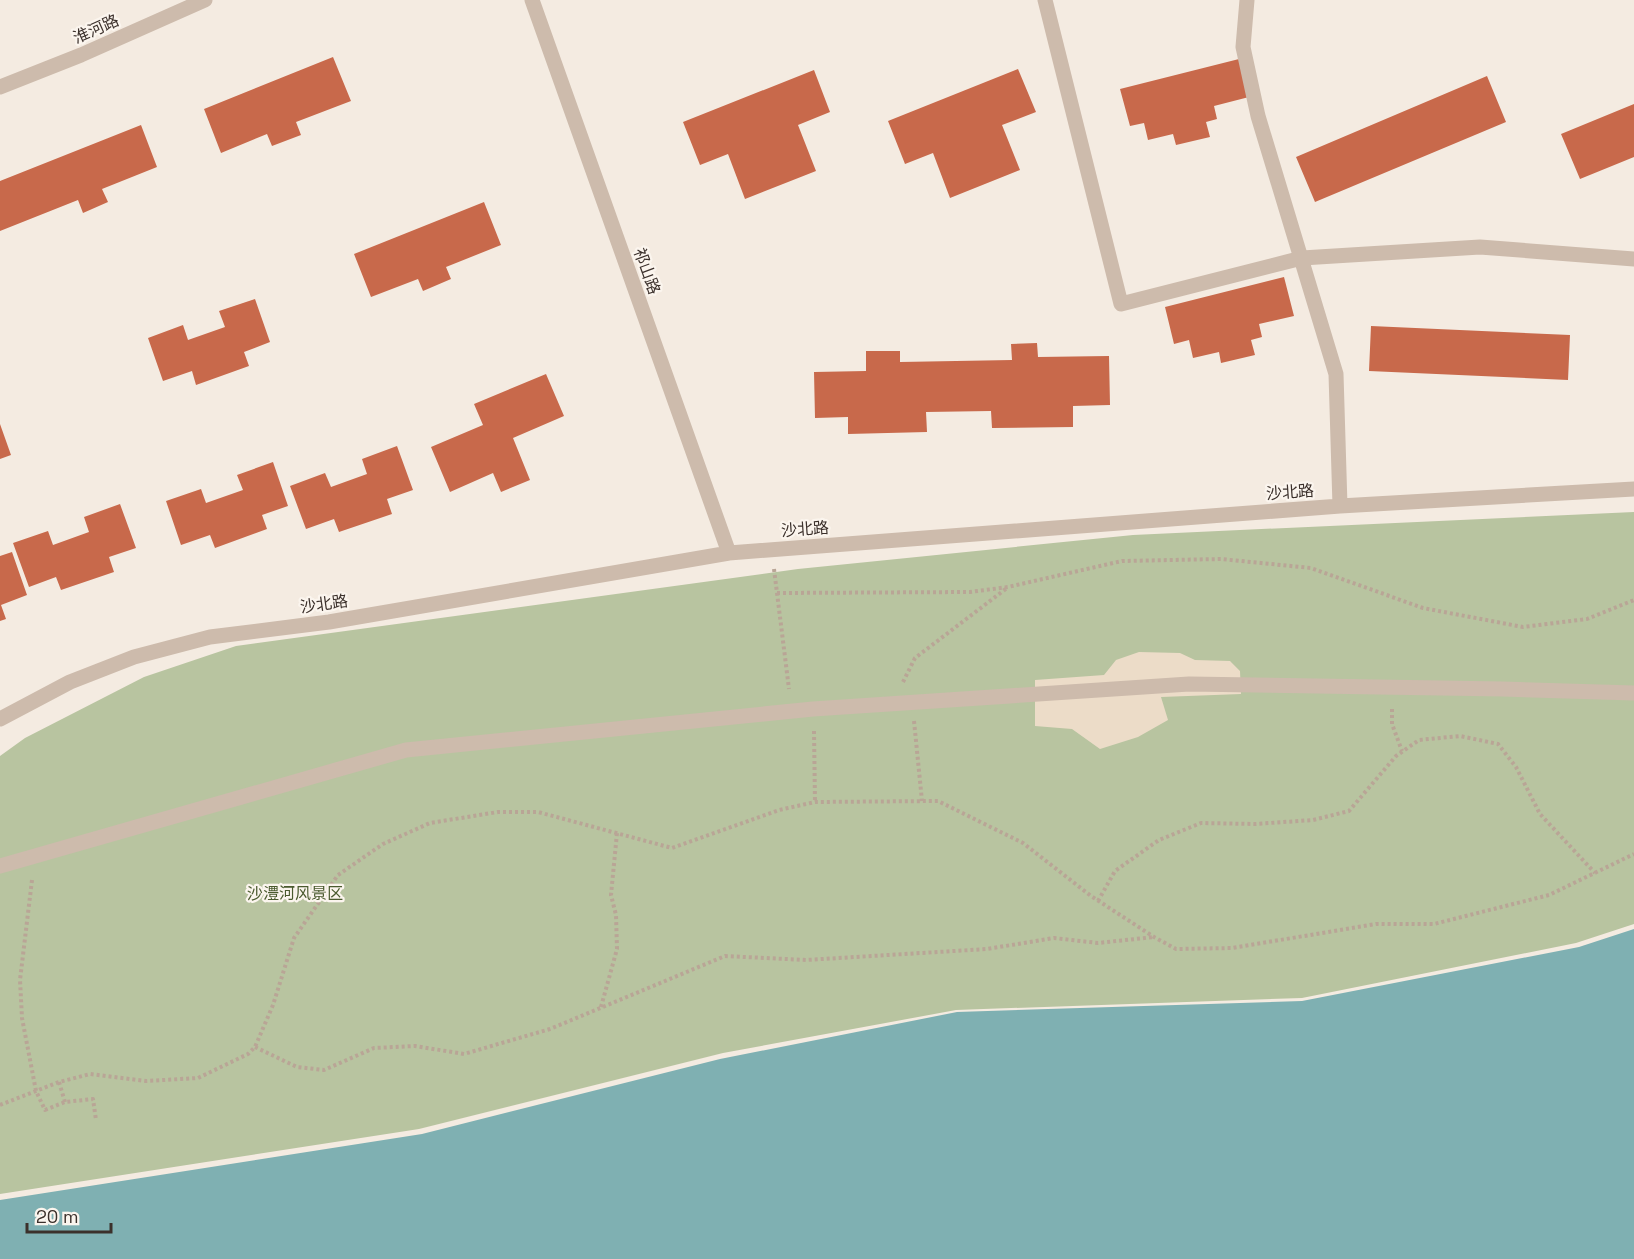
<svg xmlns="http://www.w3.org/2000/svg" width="1634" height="1259" font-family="'Space Grotesk','Noto Sans SC',sans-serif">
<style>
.green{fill:#b8c4a0}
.plaza{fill:#ecdcc8}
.water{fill:#7fb0b2}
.building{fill:#c8694b}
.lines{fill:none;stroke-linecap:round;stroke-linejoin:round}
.path{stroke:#b9a596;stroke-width:4;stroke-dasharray:3 3;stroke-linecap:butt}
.minor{stroke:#cdbbac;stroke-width:15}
.labels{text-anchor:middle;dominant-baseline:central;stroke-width:4.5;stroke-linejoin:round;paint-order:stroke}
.street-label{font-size:16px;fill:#3b302b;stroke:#fbf5ee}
.park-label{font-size:16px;fill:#4a5a2e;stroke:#fbf5ee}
</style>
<rect width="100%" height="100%" fill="#f4ebe1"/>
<path class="green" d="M1634,512V924L1576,943L1302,998L956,1010L723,1053L419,1129L0,1194V756L25,738L144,677L236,646L798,569L1133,535Z"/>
<path class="plaza" d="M1139,652L1180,653L1195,660L1230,661L1240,671L1241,694L1161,697L1168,720L1138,737L1100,749L1072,729L1035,726V680L1104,675L1116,660Z"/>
<path class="water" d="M1634,929V1259H0V1200L422,1134L720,1059L957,1012L1302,1001L1579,947Z"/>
<path class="building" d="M333,57L351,101L296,122L301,135L272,146L267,134L221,153L204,109Z
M1239,59L1249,97L1214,106L1217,119L1206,122L1210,137L1176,145L1173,134L1148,140L1144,123L1130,126L1120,89Z
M1018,69L1036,112L1002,125L1020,170L950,198L933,153L905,164L888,121Z
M814,70L830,112L798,125L816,171L745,199L728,154L700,165L683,122Z
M1487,76L1506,122L1315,202L1296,157Z
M1634,104V157L1580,179L1561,134Z
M141,125L157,167L102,189L108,202L83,213L78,200L0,231V181Z
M484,202L501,245L446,267L451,279L423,291L418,279L371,297L354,254Z
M1284,277L1294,316L1259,324L1262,337L1251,340L1255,355L1221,363L1219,352L1193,358L1189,340L1174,344L1165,307Z
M255,299L270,342L244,352L249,366L196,385L192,371L163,381L148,338L183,325L188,340L225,327L219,311Z
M1371,326L1570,335L1568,380L1369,371Z
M1037,343L1038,357L1109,356L1110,405L1073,406V427L992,428L991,411L926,412L927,432L848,434V417L815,418L814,372L866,371V351H900V362L1012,360L1011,344Z
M546,374L564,416L513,438L530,480L501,492L493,473L450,492L431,447L483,425L474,404Z
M0,424L11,455L0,459Z
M397,446L413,490L387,499L392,514L339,532L334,519L306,529L290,486L325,473L331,487L367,474L362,459Z
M273,462L288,506L262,515L267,529L215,548L210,535L181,545L166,501L201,489L206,503L243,490L237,475Z
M120,504L136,548L109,557L114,572L61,590L56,577L29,587L13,543L48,531L53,545L89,532L84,517Z
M12,552L27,595L1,605L6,619L0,621V556Z"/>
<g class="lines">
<path class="path" d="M774,569L789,689
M777,593L970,592L1008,587L1122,561L1221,559L1311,568L1423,608L1523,627L1587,619L1634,600
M903,682L915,658L1007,588
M1392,709V724L1402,751
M914,721L922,801
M814,731L815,802
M32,880L20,980L22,1018L36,1091L45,1110L65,1102L93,1099L96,1120
M1098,901L1115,871L1159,840L1201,823L1255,824L1313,820L1349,811L1396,756L1419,740L1460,736L1498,744L1516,767L1540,814L1595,873
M601,1007L617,949L616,915L611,895L617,833
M255,1047L297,1067L324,1070L374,1048L415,1046L464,1054L550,1029L725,956L806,960L987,949L1054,938L1098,943L1154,937
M59,1082L65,1102
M0,1105L59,1082L90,1074L146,1081L198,1078L248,1054L255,1047L273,1005L294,938L338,875L383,844L430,823L498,812H538L672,848L779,810L815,802L938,801L1023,843L1091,896L1154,937L1176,949L1232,948L1376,924H1434L1549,895L1634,854"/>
<path class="minor" d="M532,0L729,553
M1045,0L1121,304L1302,258L1480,247L1634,259
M1247,0L1243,47L1258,116L1336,374L1340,506
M0,87L81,55L205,0
M0,719L70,682L134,657L210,637L329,622L729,553L1340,506L1634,489
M0,866L406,750L813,709L1189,684L1503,689L1634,693"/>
</g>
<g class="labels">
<g class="street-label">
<text transform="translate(96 29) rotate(-24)">淮河路</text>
<text transform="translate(647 271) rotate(70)">祁山路</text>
<text transform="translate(1290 492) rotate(-4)">沙北路</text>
<text transform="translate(805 529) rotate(-4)">沙北路</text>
<text transform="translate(324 604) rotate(-8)">沙北路</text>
</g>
<g class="park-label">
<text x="295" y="893">沙澧河风景区</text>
</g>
</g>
<path d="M27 1223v9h84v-9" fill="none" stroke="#3b302b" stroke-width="3"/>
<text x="36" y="1223" font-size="18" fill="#3b302b" stroke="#fbf5ee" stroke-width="4.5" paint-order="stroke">20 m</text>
</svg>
